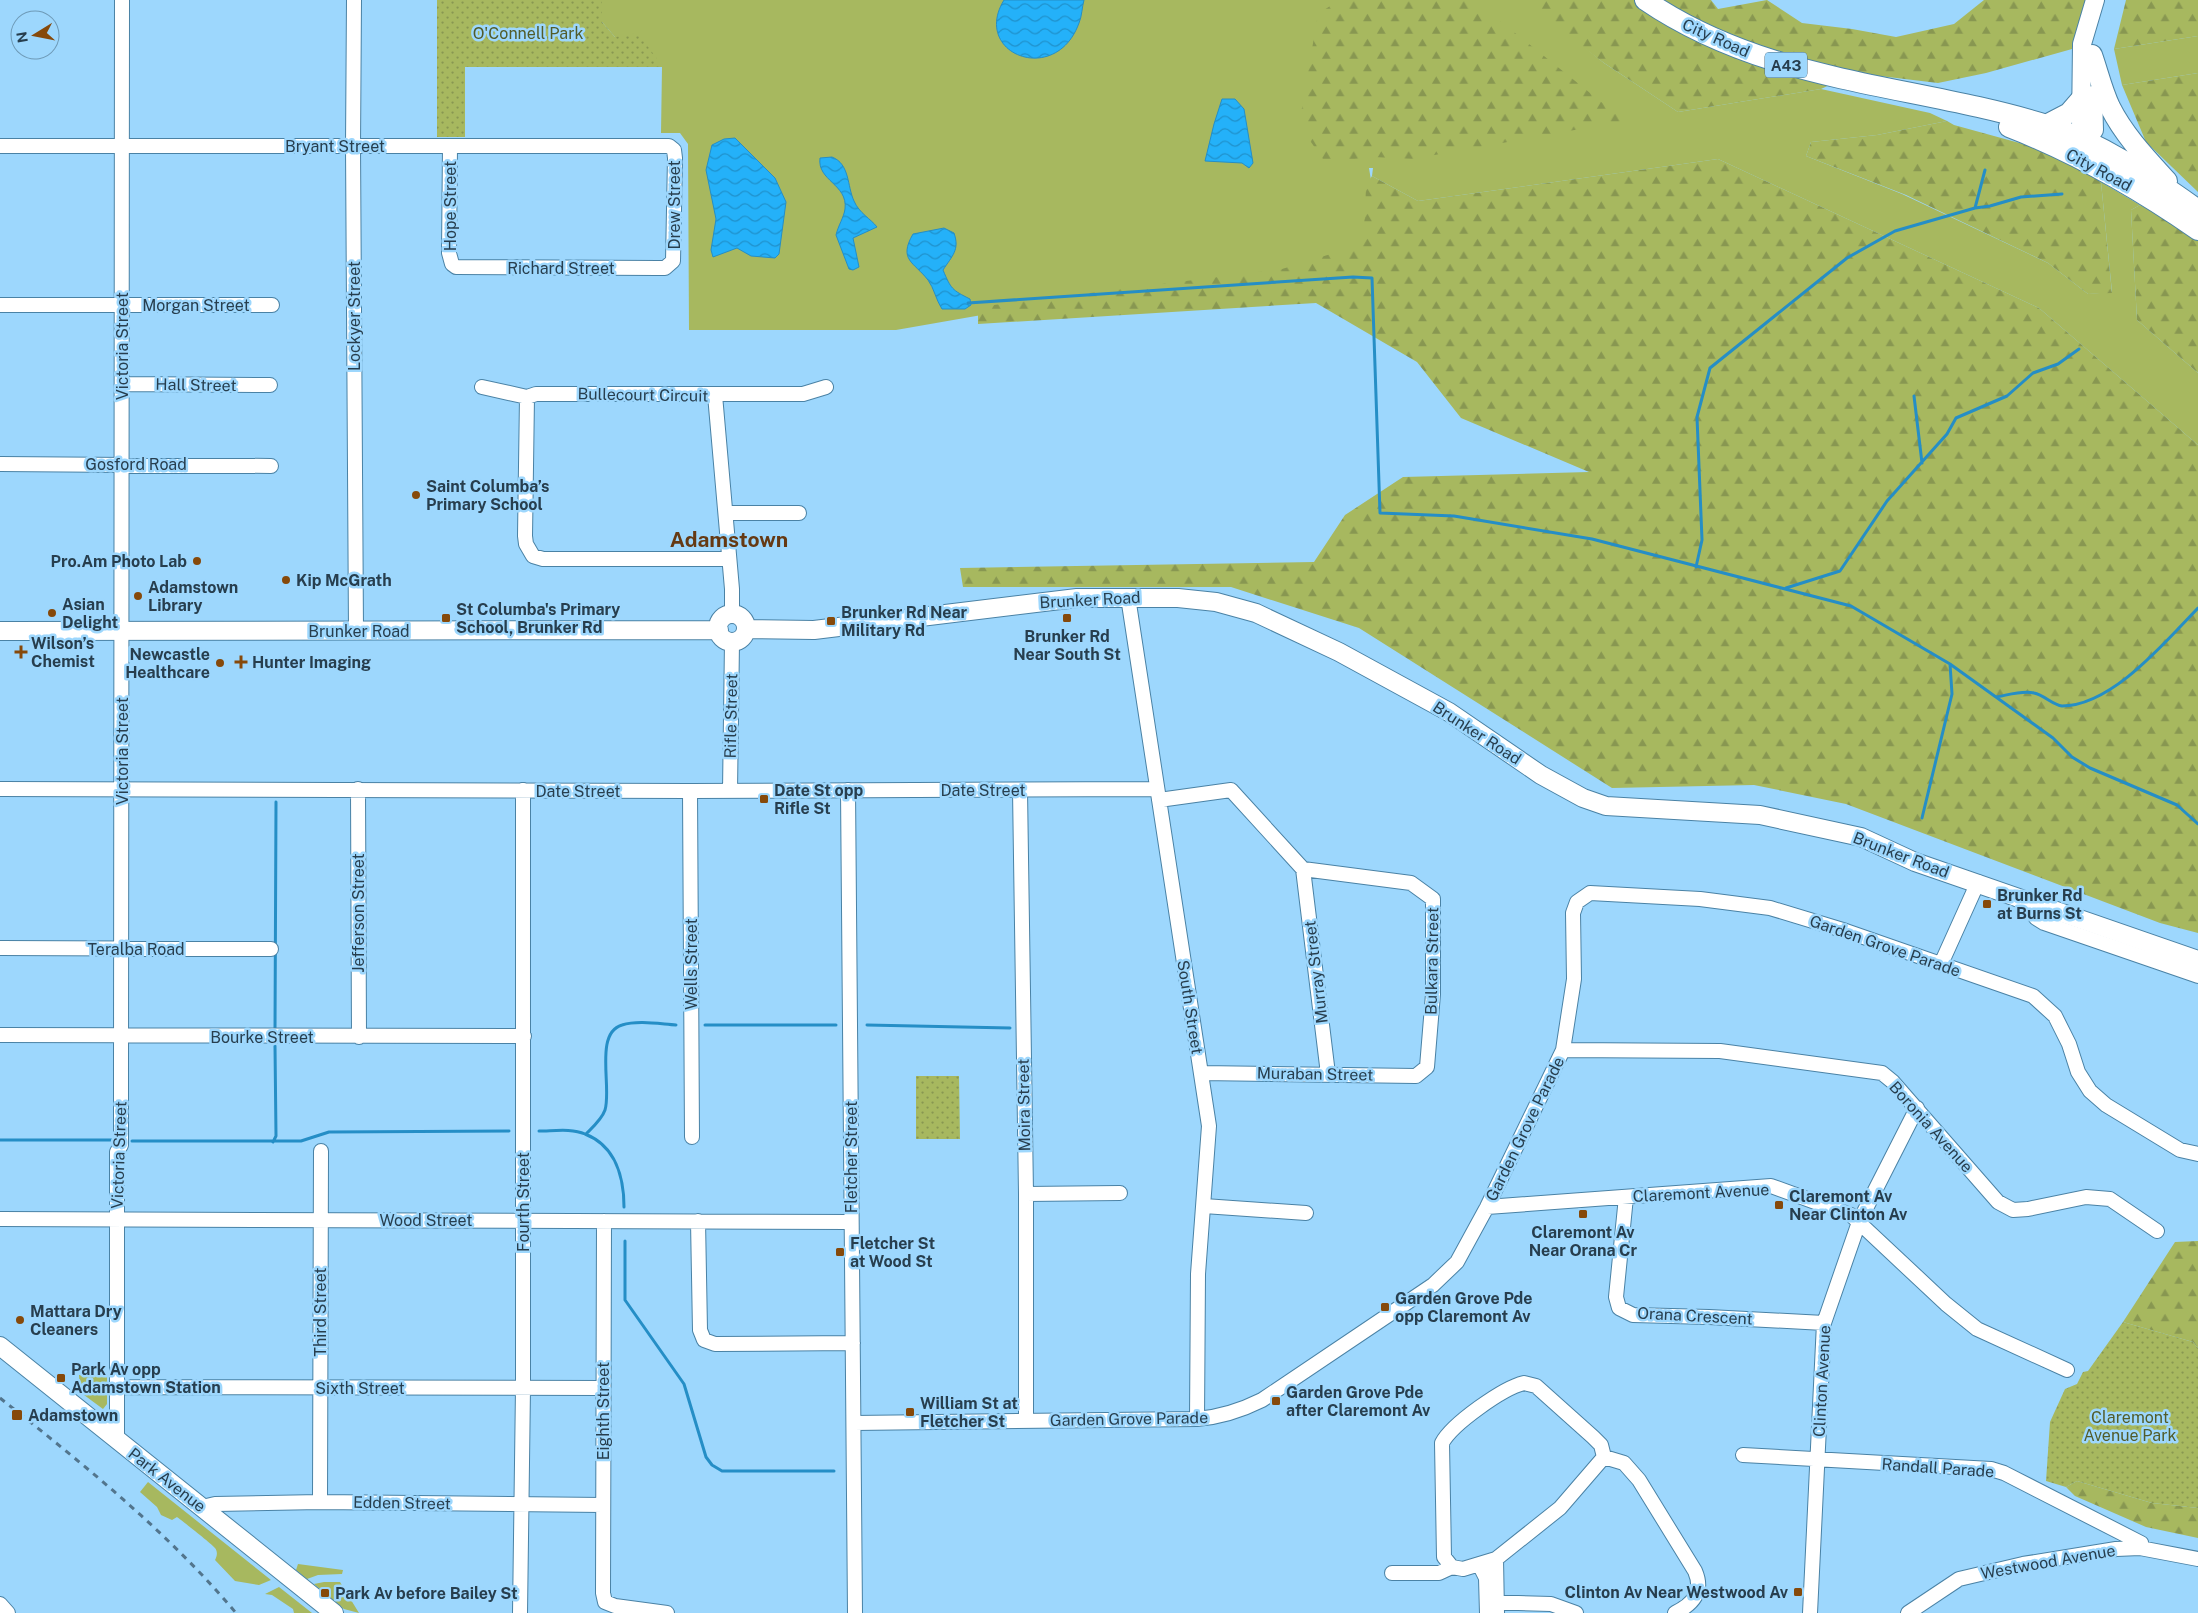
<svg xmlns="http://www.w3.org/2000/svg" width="2198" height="1613" font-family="'Public Sans',sans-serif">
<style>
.green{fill:#a7b85f}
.forest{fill:url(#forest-firs)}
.park{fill:url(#park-dots)}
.water{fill:url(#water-waves);stroke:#258ec6}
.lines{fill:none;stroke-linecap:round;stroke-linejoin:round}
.stream{stroke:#258ec6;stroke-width:3}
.minor-casing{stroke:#4a82a5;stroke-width:16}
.major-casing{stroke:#4a82a5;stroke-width:20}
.highway-casing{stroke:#4a82a5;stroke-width:22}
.minor{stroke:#fff;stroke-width:14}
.major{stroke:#fff;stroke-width:18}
.highway{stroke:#fff;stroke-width:20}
.rail{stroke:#52758d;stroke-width:3;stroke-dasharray:6 6;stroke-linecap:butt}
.poi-dot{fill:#86490a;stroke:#9dd7fd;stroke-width:2}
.labels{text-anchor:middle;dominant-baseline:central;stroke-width:5;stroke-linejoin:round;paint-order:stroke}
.shield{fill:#9dd7fd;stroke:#4a6c82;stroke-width:1}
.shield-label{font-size:15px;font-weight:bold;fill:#273e4e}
.park-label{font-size:16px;fill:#525c2a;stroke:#9dd7fd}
.street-label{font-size:16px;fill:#273e4e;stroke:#9dd7fd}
.poi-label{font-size:16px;font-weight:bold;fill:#273e4e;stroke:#9dd7fd;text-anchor:start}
.district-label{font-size:21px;font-weight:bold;fill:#653913;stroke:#9dd7fd}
</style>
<defs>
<pattern id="forest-firs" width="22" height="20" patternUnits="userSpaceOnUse" patternTransform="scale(1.25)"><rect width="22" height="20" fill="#a7b85f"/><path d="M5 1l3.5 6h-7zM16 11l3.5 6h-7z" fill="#889751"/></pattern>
<pattern id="park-dots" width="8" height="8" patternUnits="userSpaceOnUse" patternTransform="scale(1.25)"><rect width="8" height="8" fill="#a7b85f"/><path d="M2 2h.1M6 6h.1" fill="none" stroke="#889751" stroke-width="1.8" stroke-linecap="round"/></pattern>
<pattern id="water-waves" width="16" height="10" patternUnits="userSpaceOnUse" patternTransform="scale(1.25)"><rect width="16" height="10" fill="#24b1f9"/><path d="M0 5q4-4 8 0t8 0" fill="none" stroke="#1f91cc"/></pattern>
</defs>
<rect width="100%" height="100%" fill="#9dd7fd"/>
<path class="green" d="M602,0H1525L1604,63L1678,112L1821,89L1930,113L1947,121L1877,135L1811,142L1806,156L1902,194L2048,263L2088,294L2112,292L2101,182L2140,205L2131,210L2137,320L2198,373V445L2039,308L1718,159L1418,201L1372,176L1373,168H1369L1386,272L1016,309L896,330H689L688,144L680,133H661L662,67L615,37L602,22Z
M2198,36V73L2122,85L2114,49Z
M79,1375H107V1404L103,1409L80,1392Z
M148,1482L271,1580L259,1585L235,1581L215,1560C217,1556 218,1552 215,1548C213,1545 180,1519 177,1517L172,1520L161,1515L157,1507L140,1492Z
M298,1564L343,1570L342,1574L318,1575L307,1579L296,1570Z
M324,1582H340L359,1613L344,1609L314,1584Z
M279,1587L312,1613H294L293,1609L272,1595L265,1594Z"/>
<path class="forest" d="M1339,0H1474L1625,121L1412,159L1374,157L1325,162L1299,125L1318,14Z
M1520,0H1711L1718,9L1767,0L1802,23L1852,29L1896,37L1954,24L1984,0H2089L2083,36L2072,49L1986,73L1938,83L1855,73L1821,89L1678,112L1604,63Z
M2126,0H2198V36L2114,49Z
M2198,73V192L2146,142L2122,85Z
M1947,121L1954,125L2052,152L2101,182L2112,293L2088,294L2048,263L1906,195L1806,156L1811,142L1877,135Z
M1718,159L2039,308L2198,445V933L2160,923L1846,804L1754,785L1612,788L1359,628L1231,587H963L960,568L1314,562L1345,515L1403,477L1589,472L1461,418L1417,362L1316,303L978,324V307L1282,269L1360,245L1365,217L1366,185L1372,176L1418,201Z
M2140,205L2178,225L2198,240V373L2137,320L2131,210Z
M2198,1241V1348L2193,1342L2123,1322L2175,1242Z
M2077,1481L2152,1503L2198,1508V1538L2146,1527L2075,1496L2066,1487Z"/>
<path class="park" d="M437,0H602V22L615,37L638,33L663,67H465V137H437Z
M916,1076H959L960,1139H916Z
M2123,1322L2193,1342L2198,1348V1508L2152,1503L2077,1481L2066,1487L2046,1481L2050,1422L2065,1389L2077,1384L2083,1372L2088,1371Z"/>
<path class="water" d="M1004,0H1084C1082,7 1082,16 1079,23C1056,87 971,54 1004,0Z
M1222,99H1235L1244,109L1253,163L1249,168L1242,163L1205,161L1214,124Z
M735,138L775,178L786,202L779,254L775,258L751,256L737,248L713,257L711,250L716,219L706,170L712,145L724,139Z
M832,157C850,164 847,186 854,201C859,213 871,219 877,227L853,238L859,267L853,270L849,269L836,235C838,226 844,217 845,209C848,184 817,181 820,158Z
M944,228L954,233C960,250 952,256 943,270C951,289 952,290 970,299L971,305L965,309H942C936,300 934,288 928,280C914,262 898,260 913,234Z"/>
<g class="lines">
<path class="stream" d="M1975,208L1990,206L2021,197L2062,194
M968,303L1353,277L1372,278L1380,513L1454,516L1592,539L1851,606L1950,664L2053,738L2072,757L2090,768L2177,805L2198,824
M1914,396L1922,463
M1696,567L1702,540L1697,417L1710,368L1847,258L1895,231L1975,208L1985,170
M1786,588L1840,571L1887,501L1947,434L1956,418L2007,396L2033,373L2058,364L2079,349
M1996,697C2008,695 2023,690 2034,693C2044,695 2053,705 2062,706C2112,706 2165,642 2198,608
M1922,818L1952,694L1950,664
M705,1025H836
M867,1025L1010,1028
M275,1031L276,802
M539,1131C553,1131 572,1128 585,1134C616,1146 624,1178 624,1207
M586,1134C593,1127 602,1119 605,1110C612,1088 594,1033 622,1025C638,1020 660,1024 676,1025
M0,1140H112
M132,1141H301L329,1132L509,1131
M273,1142L276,1136L275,1046
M625,1241V1300L684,1384L706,1457L712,1465L722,1471H834"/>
<defs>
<path id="minor" d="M354,0L353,146L356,631
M0,146H669L674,150L675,158L673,261L665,268H658L456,267L452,264L449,253L450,147
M0,305H272
M122,384L270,385
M482,387L527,397
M715,395L732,589V614
M0,464L271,466
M726,513H799
M729,559H543L533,556L526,544L525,536L527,397L536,394H803L826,387
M1128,597L1209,1126L1198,1274L1197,1419
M0,789L690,791L1157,789
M358,789L359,1037
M848,790L855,1613
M1020,790L1026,1194V1420
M690,791L692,1137
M730,791L732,642
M1159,800L1231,790L1303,869L1411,883L1433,899V994L1427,1067L1416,1076L1201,1073
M1303,869L1328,1074
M2024,899L2036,918L2044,923L2198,976
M0,948L271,949
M1941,964L1978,882
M0,1035L524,1036
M1563,1050L1720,1051L1882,1073L1893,1082L1998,1202L2013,1210L2028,1209L2086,1197L2110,1199L2157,1231
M1026,1194L1120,1193
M1626,1197L1616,1297L1619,1308L1633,1315L1709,1317L1824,1323
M1204,1206L1306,1213
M1487,1207L1771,1186L1851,1215L1946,1304L1977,1329L2067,1370
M0,1219L851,1222
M604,1221L603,1593L605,1602L615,1606L667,1613
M698,1221L700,1330L704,1340L715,1344L853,1343
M1524,1383L1536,1386L1593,1437L1601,1445L1604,1457L1560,1508L1496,1559L1463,1569L1452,1567L1444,1557L1442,1443C1452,1424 1503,1388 1524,1383Z
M116,1387L603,1388
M854,1423L1197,1419C1221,1417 1240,1411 1262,1400L1433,1285L1457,1262L1487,1207L1563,1050L1574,979L1573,913L1577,902L1590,893L1700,899L1770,908L1846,931L2033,996L2055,1016L2069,1044L2078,1072L2090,1091L2106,1105L2180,1150L2198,1154
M117,1440V1152L121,1145V1071L122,0
M1743,1455L1991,1469L2004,1473L2141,1543L2140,1548
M1604,1457L1624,1463L1639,1480L1695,1571C1704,1592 1693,1604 1675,1613
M320,1502L321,1151
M202,1507L215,1504L320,1502L603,1505
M1496,1559L1497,1613
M1479,1564L1486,1578L1487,1613
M1392,1573H1439L1452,1567
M1487,1602L1551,1604L1576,1613
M0,1604L8,1613
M520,1613L523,1388V790
M1810,1613L1824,1323L1859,1222L1917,1108
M1908,1613L1959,1579L2023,1564L2116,1549L2140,1548L2198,1559"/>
<path id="major" d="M2086,141L2081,126L2082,44L2095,0
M2086,141L2094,130L2093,95
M718 628a14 14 0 1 1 28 0a14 14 0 1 1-28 0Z
M746,629L814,630L1077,598H1178L1216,602L1256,613L1339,652L1449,712L1541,775L1583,798L1606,806L1760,815L1861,837L1915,862L2198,960
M0,631L719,630
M0,1346L334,1613"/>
<path id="highway" d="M1645,0C1768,84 1910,83 2047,125C2101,143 2152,177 2198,210
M2092,55C2098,72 2102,90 2110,107C2124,135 2146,158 2167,181
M2046,125L2069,113L2082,98
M2009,127C2076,153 2139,189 2198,230"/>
</defs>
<use href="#minor" class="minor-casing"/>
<use href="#major" class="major-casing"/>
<use href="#highway" class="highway-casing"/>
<use href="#minor" class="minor"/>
<use href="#major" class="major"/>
<use href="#highway" class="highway"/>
<path class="rail" d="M0,1398C83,1464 167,1531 236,1613"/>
</g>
<g class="poi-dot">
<circle cx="416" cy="495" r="5"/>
<circle cx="197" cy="561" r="5"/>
<circle cx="286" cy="580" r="5"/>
<circle cx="138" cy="596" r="5"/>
<circle cx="52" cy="613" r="5"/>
<rect x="441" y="613" width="10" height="10" rx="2.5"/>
<rect x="1062" y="613" width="10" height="10" rx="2.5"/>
<rect x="826" y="616" width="10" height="10" rx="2.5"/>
<path d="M18.5 644.5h5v5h5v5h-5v5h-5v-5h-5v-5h5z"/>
<path d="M238.5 654.5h5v5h5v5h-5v5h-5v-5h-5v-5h5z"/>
<circle cx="220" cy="663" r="5"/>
<rect x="759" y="794" width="10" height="10" rx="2.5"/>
<rect x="1982" y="899" width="10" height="10" rx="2.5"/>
<rect x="1774" y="1200" width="10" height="10" rx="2.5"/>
<rect x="1578" y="1209" width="10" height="10" rx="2.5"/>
<rect x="835" y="1247" width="10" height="10" rx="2.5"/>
<rect x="1380" y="1302" width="10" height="10" rx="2.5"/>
<circle cx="20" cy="1320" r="5"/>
<rect x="56" y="1373" width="10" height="10" rx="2.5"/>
<rect x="1271" y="1396" width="10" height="10" rx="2.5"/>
<rect x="905" y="1407" width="10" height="10" rx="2.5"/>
<rect x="11" y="1409" width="12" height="12" rx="2.5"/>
<rect x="1793" y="1587" width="10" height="10" rx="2.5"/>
<rect x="320" y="1588" width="10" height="10" rx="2.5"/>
</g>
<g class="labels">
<rect class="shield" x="1765" y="52.5" width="42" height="25" rx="4"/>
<g class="shield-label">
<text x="1786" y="65">A43</text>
</g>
<g class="park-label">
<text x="528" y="33">O'Connell Park</text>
<text x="2130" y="1417">Claremont<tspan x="2130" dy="18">Avenue Park</tspan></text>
</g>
<g class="street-label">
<text transform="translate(1716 38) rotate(24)">City Road</text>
<text x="335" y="146">Bryant Street</text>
<text transform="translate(2099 170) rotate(28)">City Road</text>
<text transform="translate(674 205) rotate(-90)">Drew Street</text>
<text transform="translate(450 206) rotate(-90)">Hope Street</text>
<text x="561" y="268">Richard Street</text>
<text x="196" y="305">Morgan Street</text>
<text transform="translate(354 316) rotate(-90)">Lockyer Street</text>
<text transform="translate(122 346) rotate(-90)">Victoria Street</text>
<text transform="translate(196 385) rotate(1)">Hall Street</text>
<text transform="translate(643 395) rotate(1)">Bullecourt Circuit</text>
<text x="136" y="464">Gosford Road</text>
<text transform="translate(1090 600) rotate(-3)">Brunker Road</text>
<text x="359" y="631">Brunker Road</text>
<text transform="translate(731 716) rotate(-89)">Rifle Street</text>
<text transform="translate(1477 733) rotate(33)">Brunker Road</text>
<text transform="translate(122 751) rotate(-90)">Victoria Street</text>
<text x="983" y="790">Date Street</text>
<text x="578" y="791">Date Street</text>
<text transform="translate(1901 855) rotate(21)">Brunker Road</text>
<text transform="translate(358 913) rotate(-90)">Jefferson Street</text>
<text transform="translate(1885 946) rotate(19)">Garden Grove Parade</text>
<text x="136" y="949">Teralba Road</text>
<text transform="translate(1432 961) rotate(-89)">Bulkara Street</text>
<text transform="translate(691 964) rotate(-90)">Wells Street</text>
<text transform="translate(1316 972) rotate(-97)">Murray Street</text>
<text transform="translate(1190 1007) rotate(81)">South Street</text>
<text x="262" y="1037">Bourke Street</text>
<text transform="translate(1315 1074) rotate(1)">Muraban Street</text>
<text transform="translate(1024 1105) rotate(-91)">Moira Street</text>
<text transform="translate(1931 1127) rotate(48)">Boronia Avenue</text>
<text transform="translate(1525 1129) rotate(-64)">Garden Grove Parade</text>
<text transform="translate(119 1155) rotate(-88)">Victoria Street</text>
<text transform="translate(851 1157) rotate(-90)">Fletcher Street</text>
<text transform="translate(1701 1193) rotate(-3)">Claremont Avenue</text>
<text transform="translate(523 1202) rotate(-90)">Fourth Street</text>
<text x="426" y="1220">Wood Street</text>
<text transform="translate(320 1312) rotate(-90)">Third Street</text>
<text transform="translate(1695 1316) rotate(3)">Orana Crescent</text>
<text transform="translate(1822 1381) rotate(-87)">Clinton Avenue</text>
<text x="360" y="1388">Sixth Street</text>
<text transform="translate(603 1411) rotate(-90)">Eighth Street</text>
<text transform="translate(1129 1419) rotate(-1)">Garden Grove Parade</text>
<text transform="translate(1938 1468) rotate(4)">Randall Parade</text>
<text transform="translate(167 1480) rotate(38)">Park Avenue</text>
<text transform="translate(402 1503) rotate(1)">Edden Street</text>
<text transform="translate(2048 1562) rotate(-10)">Westwood Avenue</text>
</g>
<g class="poi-label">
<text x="426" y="486">Saint Columba’s<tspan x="426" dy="18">Primary School</tspan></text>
<text x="187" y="561" text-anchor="end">Pro.Am Photo Lab</text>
<text x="296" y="580">Kip McGrath</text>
<text x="148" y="587">Adamstown<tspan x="148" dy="18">Library</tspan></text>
<text x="62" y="604">Asian<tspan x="62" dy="18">Delight</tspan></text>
<text x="456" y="609">St Columba's Primary<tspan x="456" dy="18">School, Brunker Rd</tspan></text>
<text x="841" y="612">Brunker Rd Near<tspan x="841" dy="18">Military Rd</tspan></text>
<text x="1067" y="636" text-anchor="middle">Brunker Rd<tspan x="1067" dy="18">Near South St</tspan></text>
<text x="31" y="643">Wilson’s<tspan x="31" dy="18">Chemist</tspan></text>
<text x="210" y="654" text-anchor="end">Newcastle<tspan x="210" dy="18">Healthcare</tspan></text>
<text x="252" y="662">Hunter Imaging</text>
<text x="774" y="790">Date St opp<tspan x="774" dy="18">Rifle St</tspan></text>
<text x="1997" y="895">Brunker Rd<tspan x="1997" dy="18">at Burns St</tspan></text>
<text x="1789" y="1196">Claremont Av<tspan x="1789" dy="18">Near Clinton Av</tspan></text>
<text x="1583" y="1232" text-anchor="middle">Claremont Av<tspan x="1583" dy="18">Near Orana Cr</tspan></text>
<text x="850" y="1243">Fletcher St<tspan x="850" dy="18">at Wood St</tspan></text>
<text x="1395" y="1298">Garden Grove Pde<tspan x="1395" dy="18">opp Claremont Av</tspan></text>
<text x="30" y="1311">Mattara Dry<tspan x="30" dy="18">Cleaners</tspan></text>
<text x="71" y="1369">Park Av opp<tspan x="71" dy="18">Adamstown Station</tspan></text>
<text x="1286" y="1392">Garden Grove Pde<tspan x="1286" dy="18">after Claremont Av</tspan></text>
<text x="920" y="1403">William St at<tspan x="920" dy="18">Fletcher St</tspan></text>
<text x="28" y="1415">Adamstown</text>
<text x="1788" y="1592" text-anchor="end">Clinton Av Near Westwood Av</text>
<text x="335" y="1593">Park Av before Bailey St</text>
</g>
<g class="district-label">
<text x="729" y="539">Adamstown</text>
</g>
</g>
<g transform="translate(35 35) rotate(260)"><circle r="24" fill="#9dd7fd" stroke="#6e9ab7"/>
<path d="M0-4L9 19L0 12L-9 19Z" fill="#86490a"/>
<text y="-8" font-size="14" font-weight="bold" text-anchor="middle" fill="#273e4e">N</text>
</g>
</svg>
